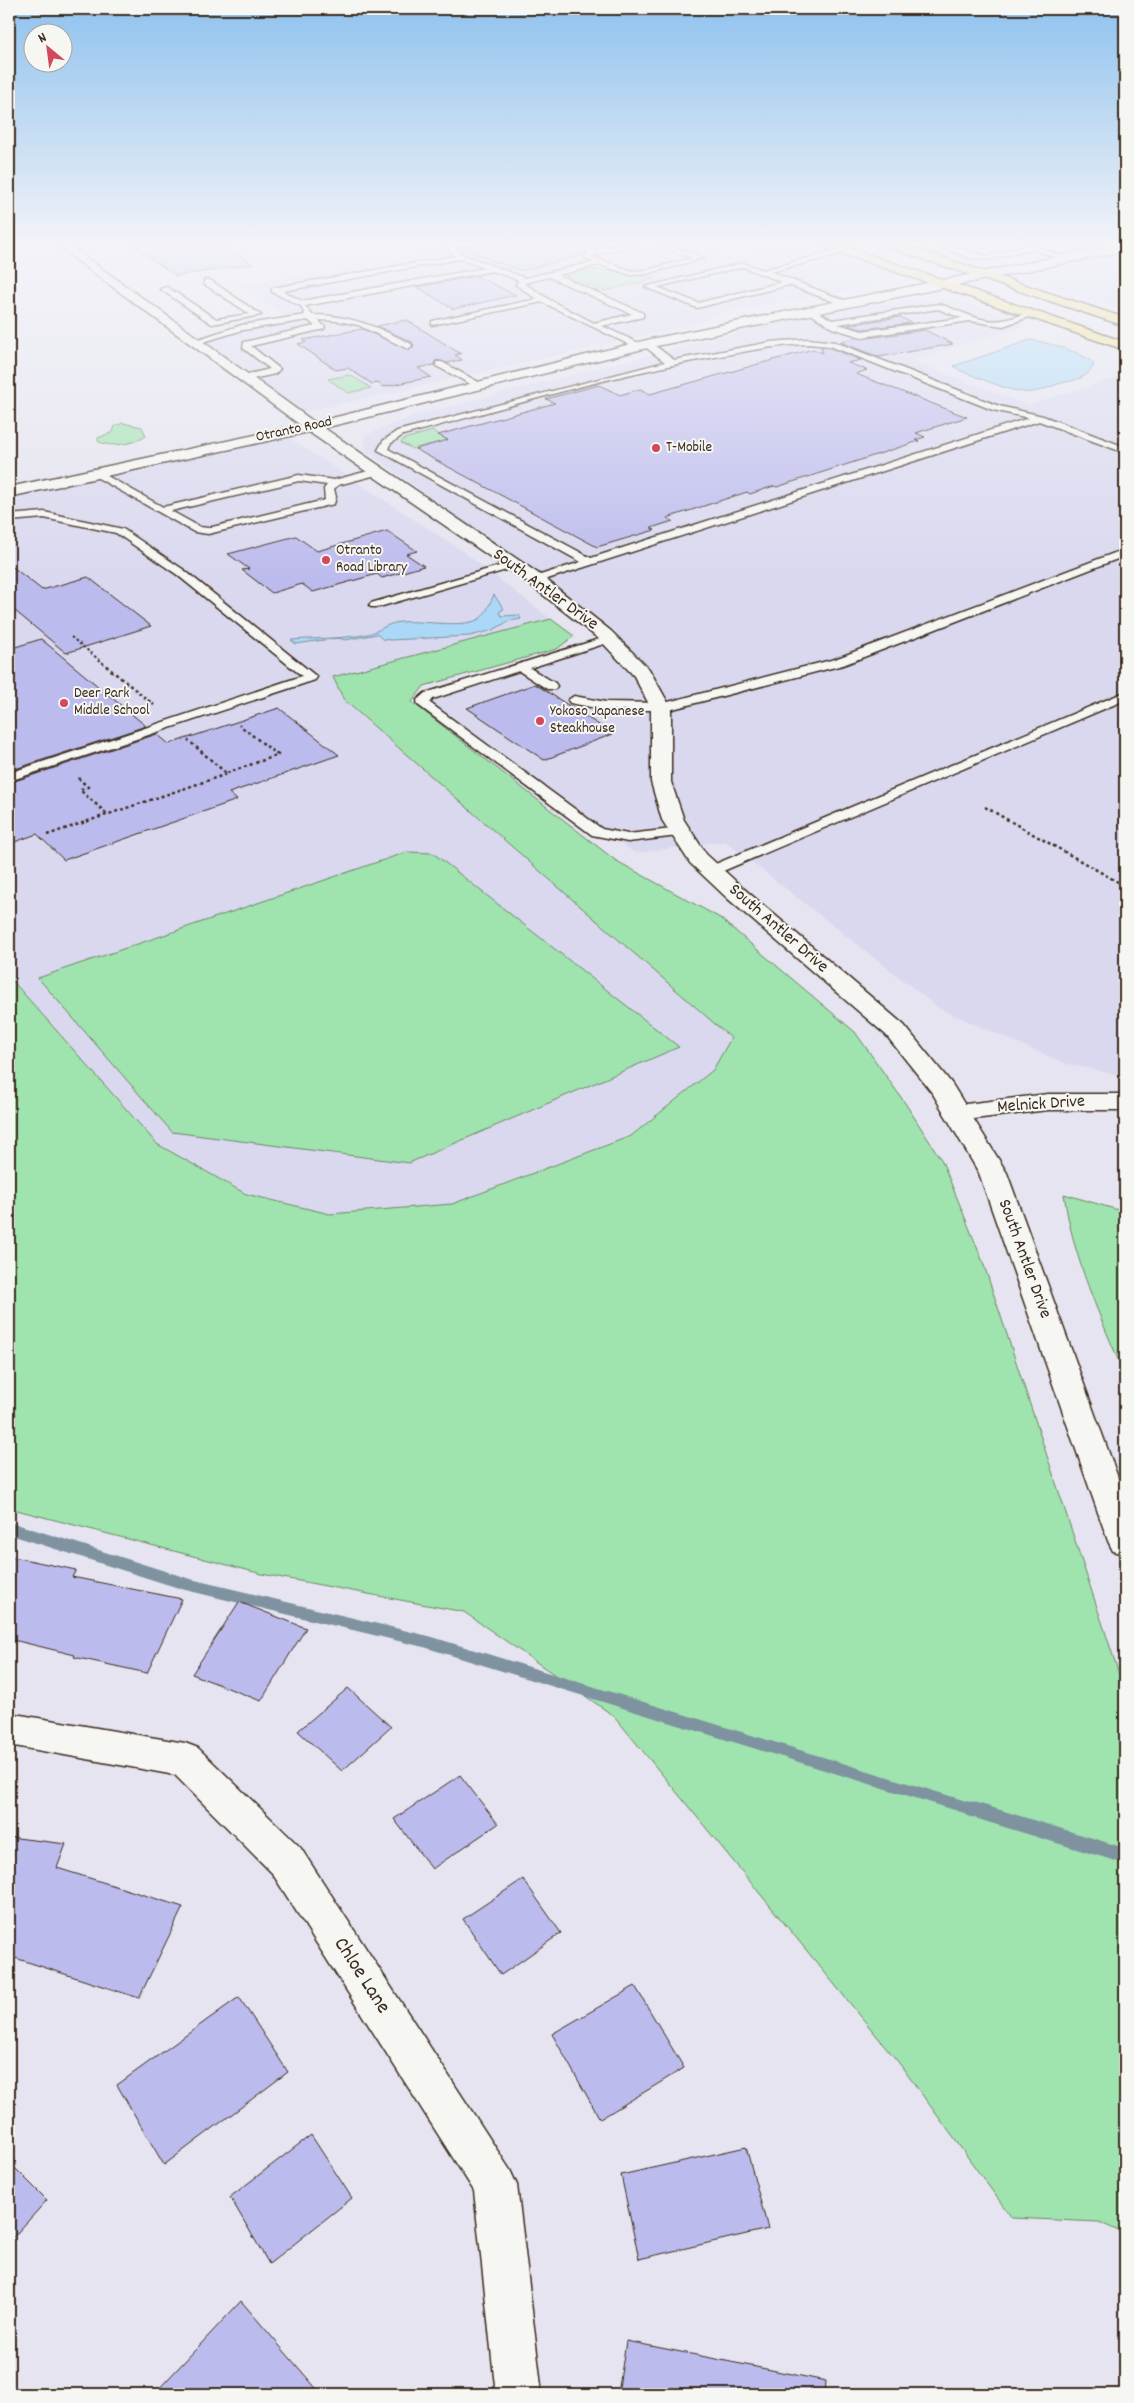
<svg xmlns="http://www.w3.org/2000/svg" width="1134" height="2403" font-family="Dekko,sans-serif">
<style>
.built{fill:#d9d8ef}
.green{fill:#9fe3ae;stroke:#6d8666}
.water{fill:#aad8f6;stroke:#7e92a0}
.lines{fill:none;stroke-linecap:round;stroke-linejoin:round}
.stream-far1{stroke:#7e92a0;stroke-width:12}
.stream{stroke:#7e92a0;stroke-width:15}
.building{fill:#bcbbed;stroke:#3b2a1e}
.service-casing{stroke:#3b2a1e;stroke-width:3}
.minor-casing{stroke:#3b2a1e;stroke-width:3}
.tertiary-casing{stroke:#3b2a1e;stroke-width:3}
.trunk-casing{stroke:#3b2a1e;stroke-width:3}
.path-far1{stroke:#3b2a1e;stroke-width:2;stroke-dasharray:2.5 2.5;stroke-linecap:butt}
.path{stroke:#3b2a1e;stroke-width:2.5;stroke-dasharray:3 3;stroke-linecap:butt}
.service{fill:#f6f6f2;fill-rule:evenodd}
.minor{fill:#f6f6f2;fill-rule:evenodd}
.tertiary{fill:#f6f6f2;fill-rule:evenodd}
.trunk{fill:#f6e381;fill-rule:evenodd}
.poi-dot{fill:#d1495b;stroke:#f6f6f2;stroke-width:2}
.labels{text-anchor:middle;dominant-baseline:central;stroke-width:4;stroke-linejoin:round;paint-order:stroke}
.far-street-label{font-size:15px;fill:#3b2a1e;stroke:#f6f6f2}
.far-poi-label{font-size:15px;fill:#3b2a1e;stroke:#f6f6f2;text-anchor:start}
.street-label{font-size:18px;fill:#3b2a1e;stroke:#f6f6f2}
.near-street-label{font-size:21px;fill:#3b2a1e;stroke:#f6f6f2}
</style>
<rect width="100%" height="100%" fill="#e5e4f0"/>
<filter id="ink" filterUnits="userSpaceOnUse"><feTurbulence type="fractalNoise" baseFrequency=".02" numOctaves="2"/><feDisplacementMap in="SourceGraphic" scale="10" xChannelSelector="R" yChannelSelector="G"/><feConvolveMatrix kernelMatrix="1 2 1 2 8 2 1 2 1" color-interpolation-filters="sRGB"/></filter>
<g filter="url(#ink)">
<path class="built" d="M406,243H682L730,259L799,243L887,274L893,278L877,286L737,310L712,316L702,323L305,412H299L210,345L193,342L290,319L239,285L435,252Z
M906,243H1080V246L997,263L978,264Z
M1125,247V311L1006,272Z
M911,299L960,301L1030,325L910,360L1028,405L1125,375V1077L1064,1063L940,1009L725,841L635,853L420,704L421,698L441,687L617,632L366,451L364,436L412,416L793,318Z
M282,433L465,553L551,619L334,677L344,700L731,1038L713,1070L631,1136L452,1204L330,1214L246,1194L157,1144L9,977V492Z"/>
<path class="green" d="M593,270L621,271L654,279L605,291L566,276Z
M350,375L371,388L348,393L328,379Z
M123,423L142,427L146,436C137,443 108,449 98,441V438L113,432L115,426Z
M432,431L448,440L413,449L401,443L404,439Z
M551,619L574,636L557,649L424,686L412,702L615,860L720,918L855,1032L905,1103L942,1161L983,1262L1125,1692V2234L1099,2222L1012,2218L899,2063L614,1716L464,1612L262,1574L9,1508V977L157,1144L246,1194L330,1214L452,1204L631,1136L713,1070L731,1038L344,700L333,677Z
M407,852L433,853L679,1047L409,1163L172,1132L38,978Z
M1064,1194L1125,1212V1376C1100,1316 1073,1259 1064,1194Z"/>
<path class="water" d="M1030,340C1046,342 1084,352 1094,364C1089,378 1075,380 1062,383C1052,385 1043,391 1032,392C1016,395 978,377 961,371L954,366Z
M494,595L504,609L499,612L502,616L519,615L521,619L509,621L493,630L470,636L390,640L382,639L377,634L345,640L338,638L296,644L291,640C317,638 343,639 368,634C380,631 385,624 400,622C421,620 460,628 477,620C486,616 489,604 494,595Z"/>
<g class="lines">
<path class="stream-far1" d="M9,1528L186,1584L428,1642L975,1810"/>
<path class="stream" d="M971,1809L1125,1856"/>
</g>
<path class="building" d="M129,243H222L253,264L176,276Z
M475,243H593V248L588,249L584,255L521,271L459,248L469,247Z
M476,276L516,295L453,309L417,287Z
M900,317L912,323L862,329L848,325Z
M407,320L461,354L455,355L462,360L447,363L436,360L434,365L418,368L431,377L383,387L378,383L372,384L348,368L336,370L298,344L306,342L303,340L362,329L409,350L414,346L412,342L377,326Z
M925,330L953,344L879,357L840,342L856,337L862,339Z
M821,347L830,348L861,360L848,363L867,370L856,374L967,417L916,433L925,437L915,440L919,441L777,487L774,486L750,494L747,492L667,518L673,521L651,528L655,530L597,547L415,449L448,440L438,435L555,403L546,399L599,385L620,395L640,389L650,394L813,349L823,353Z
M387,531L417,551L406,554L424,566L382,578L377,574L313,592L302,584L272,593L242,570L249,569L228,554L296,536L317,551Z
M9,564L42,590L88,577L151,626L66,653L9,606Z
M41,639L146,726L9,771V649Z
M535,684L543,689L613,734L544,760L467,708Z
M279,708L339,755L229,793L237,800L64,860L37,834L9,844V783L157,734L169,744Z
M9,1556L76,1570L72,1577L182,1599L147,1673L74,1657L75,1655L9,1639Z
M239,1602L306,1628L261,1701L192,1674Z
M348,1688L391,1727L342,1771L298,1731Z
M460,1775L498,1824L432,1869L394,1819Z
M9,1837L66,1844L57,1868L183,1907L139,1998L9,1956Z
M523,1879L561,1933L501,1975L463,1919Z
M635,1986L684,2068L600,2119L552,2034Z
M239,1997L288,2072L164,2165L117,2085Z
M311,2135L352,2198L269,2264L230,2197Z
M746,2147L768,2229L639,2259L621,2175Z
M9,2162L47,2200L9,2242Z
M241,2301L321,2394H154Z
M626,2341L826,2381L825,2394H618Z"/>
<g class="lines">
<defs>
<path id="service" d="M443,243H473L469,245L454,246L464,255L525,278L593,262L585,258L588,251L626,243H639L594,255L593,257L632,271L647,270L692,258L653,243H663L704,258L647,274L631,275L600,265L558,275L643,313V317L602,326L641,344L642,346L638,349L542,302L432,325V321L537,299L516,285L518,280L493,271L305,306L312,315C350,315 378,327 411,344L412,346L408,349L358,325L339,321L318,320L325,327L324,329L251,346L280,369L275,374L243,381L239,378L240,376L270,369L243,348L244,342L315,326L308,320L243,330L193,345L189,342L242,325L305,315L301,306L272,292V288L455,256ZM460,259L485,268L302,301L283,291ZM549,277L632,314L594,323L550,300L524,283Z
M926,243H937L987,256L1030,245L1072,259L1068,261L1030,249L987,260L970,258Z
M845,248L849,250L848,252L771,272L846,301L847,303L843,305L789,285L697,308L645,287L743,263L763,270ZM743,267L782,282L698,303L657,287Z
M204,280H210L261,315L212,324L160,289L167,287L216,319L250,314L204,284Z
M939,304C960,310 980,324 1003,320C1014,318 1024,314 1034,312L1038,314L1003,326L970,321L862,337L832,328L805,310L812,308L832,320ZM938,309L962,318L862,331L838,324Z
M808,339L835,342L999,406L1043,416L1125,447V453L1039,421L535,583L529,580L531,578L581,562L378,450L383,441L397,431L665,362L644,346V342H650L674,360L771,342ZM808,344L830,346L993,410L1029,418L591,558L388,449L390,444L403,435C505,408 606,376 710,358C742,352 775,345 808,344Z
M436,362H442L484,385L476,387L436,366Z
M376,469L380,470V474L338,485L334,489L336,497L334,504L208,534L194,532L89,473L98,471L163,507L299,475L334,480ZM299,481L327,485L324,489L325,500L208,528L200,527L171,511Z
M44,512L123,529L184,570L317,677L315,680L9,781V773L302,676L176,574L116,533L44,518L9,521V515Z
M1125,549V556L843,665L661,712L656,710H606L570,703L568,700L574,696L606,702L664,703L835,659Z
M513,562L517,563V567L379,607H371L369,605L371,603Z
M609,636L615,639L613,641L530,668L555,683L557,686L555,689H547L519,671L433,699L430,703L602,829L628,834L681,828L688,832L686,835L628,842L592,835L418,705L417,700L425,693Z
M1125,692V700L716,874H706L704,871L706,868Z"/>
<path id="minor" d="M53,243H66L317,424L319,427L317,430H307Z
M1096,243H1114L1124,245L1125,249L1120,252L1098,246Z
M1048,1094H1125V1110H1048L957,1121L948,1119L944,1113L948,1107L957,1105Z
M9,1713L185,1743L198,1748L300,1847L510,2170L517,2185L541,2386L538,2394H492L495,2386L474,2191L272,1873L175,1775L9,1745Z"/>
<path id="tertiary" d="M1125,243V251L651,347L324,428L539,574L611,631L649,669L671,708V782L684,820L706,854L743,888L904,1025L952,1084L1007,1173L1125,1497V1555L1113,1551L1108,1541L979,1173L933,1094L886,1035L727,898L690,863L662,820L651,782V708L634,676L599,639L527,582L309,432L9,497V487L312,423L651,339Z"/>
<path id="trunk" d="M818,243H835L1125,342V350L820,246Z
M881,243H898L1125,318V326L883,246Z"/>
</defs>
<use href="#service" class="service-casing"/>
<use href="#minor" class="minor-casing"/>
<use href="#tertiary" class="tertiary-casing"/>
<use href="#trunk" class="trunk-casing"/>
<path class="path-far1" d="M71,637L108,667"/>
<path class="path" d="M106,666L154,705
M227,773L278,755L239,725
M78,778L88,787L80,790L107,814
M985,807L1125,886
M47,835L227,774L188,740"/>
<use href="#service" class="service"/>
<use href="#minor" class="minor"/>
<use href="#tertiary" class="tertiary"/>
<use href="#trunk" class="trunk"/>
</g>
</g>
<linearGradient id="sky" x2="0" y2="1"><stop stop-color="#8fc2ee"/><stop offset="0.42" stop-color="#f3f3f8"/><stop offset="1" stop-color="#f3f3f8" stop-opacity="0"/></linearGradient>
<rect width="1134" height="579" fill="url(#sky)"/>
<g class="poi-dot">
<circle cx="656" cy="448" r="5"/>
<circle cx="326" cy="560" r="5"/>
<circle cx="64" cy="703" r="5"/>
<circle cx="540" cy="721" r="5"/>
</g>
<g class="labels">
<g class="far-street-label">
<text transform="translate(294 430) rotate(-12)">Otranto Road</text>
</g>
<g class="far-poi-label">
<text x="666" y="448">T-Mobile</text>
<text x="336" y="551">Otranto<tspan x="336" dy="17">Road Library</tspan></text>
<text x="74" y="694">Deer Park<tspan x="74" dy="17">Middle School</tspan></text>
<text x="550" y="712">Yokoso Japanese<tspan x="550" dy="17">Steakhouse</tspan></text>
</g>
<g class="street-label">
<text transform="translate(545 590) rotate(36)">South Antler Drive</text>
<text transform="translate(778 929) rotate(41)">South Antler Drive</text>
<text transform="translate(1041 1105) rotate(-4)">Melnick Drive</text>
<text transform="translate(1024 1259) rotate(70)">South Antler Drive</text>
</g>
<g class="near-street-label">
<text transform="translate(361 1976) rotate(57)">Chloe Lane</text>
</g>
</g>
<rect width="1134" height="2403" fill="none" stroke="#f6f6f2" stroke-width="30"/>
<rect x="15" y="15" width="1104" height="2373" fill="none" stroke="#3b2a1e" stroke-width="2" filter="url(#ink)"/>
<g transform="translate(48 48) rotate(331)"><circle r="24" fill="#f6f6f2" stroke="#aba49d"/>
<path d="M0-4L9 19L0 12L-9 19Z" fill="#d1495b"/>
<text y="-8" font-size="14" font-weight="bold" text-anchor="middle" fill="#3b2a1e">N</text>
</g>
</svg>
